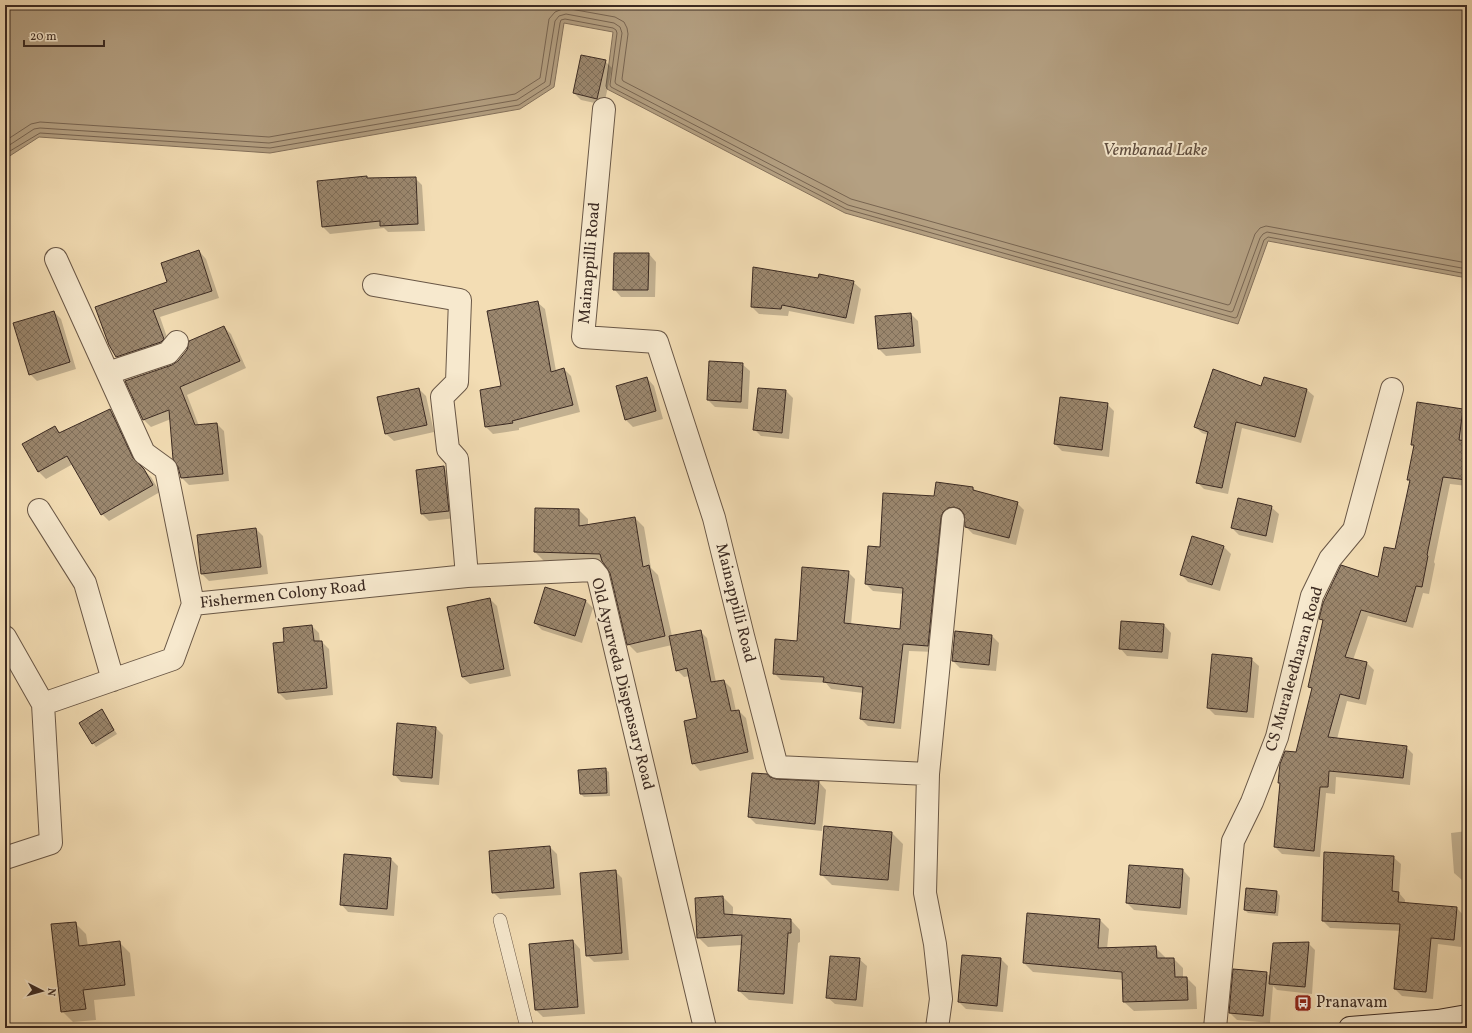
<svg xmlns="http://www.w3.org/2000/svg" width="1472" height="1033" font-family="Vollkorn,serif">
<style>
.water{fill:#b4a082;stroke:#84715c}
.shadow{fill:#0003}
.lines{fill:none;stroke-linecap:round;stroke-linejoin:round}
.shore{stroke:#786552;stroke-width:1}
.building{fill:url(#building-cross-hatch);stroke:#3b2a22}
.lane-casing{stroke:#695746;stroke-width:14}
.street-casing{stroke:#695746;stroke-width:24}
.secondary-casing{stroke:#3b2a22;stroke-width:24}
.lane{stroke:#f7e9ce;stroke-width:13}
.street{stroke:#f7e9ce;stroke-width:22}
.secondary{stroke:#f7e9ce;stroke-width:22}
.labels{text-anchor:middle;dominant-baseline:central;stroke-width:4;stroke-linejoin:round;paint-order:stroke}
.street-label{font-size:16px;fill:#3b2a22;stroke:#f7e9ce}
.poi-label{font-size:16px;fill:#3b2a22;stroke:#f7e9ce;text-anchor:start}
.water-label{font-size:17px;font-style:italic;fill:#5f4d3f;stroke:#f7e9ce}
</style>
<defs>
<pattern id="building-cross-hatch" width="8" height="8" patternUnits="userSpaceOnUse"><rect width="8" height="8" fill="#9b876e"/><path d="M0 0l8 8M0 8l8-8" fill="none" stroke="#806f5a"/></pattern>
</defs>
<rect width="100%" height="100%" fill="#f3ddb4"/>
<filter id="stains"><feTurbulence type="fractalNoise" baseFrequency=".005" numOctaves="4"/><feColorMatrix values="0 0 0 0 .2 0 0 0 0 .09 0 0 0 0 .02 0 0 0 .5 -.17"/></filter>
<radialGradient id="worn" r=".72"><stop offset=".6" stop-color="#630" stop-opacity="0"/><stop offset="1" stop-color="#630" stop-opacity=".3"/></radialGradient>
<path class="water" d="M5,5H1467V278L1268,241L1238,324L845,213L607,89L606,86L613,32L564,23L554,87L520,109L270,153L39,137L5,159Z"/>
<path class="shadow" d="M605,61L612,68L604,105L581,100L574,93Z
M366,177L369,179L415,178L422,185L425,231L388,232L384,228L330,234L323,227Z
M199,251L206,259L219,298L160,317L170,346L124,364L117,357L168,282Z
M649,254L656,262L655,297H621L614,289Z
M819,279L853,282L861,289L854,324L789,311L788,316L759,314L752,307Z
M537,302L545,309L556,371L564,369L571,376L580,412L519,428V430L493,434L486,427L481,391L502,387Z
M54,312L61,319L76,369L37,381L30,374Z
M911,314L918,321L921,353L886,356L879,349L876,317Z
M224,327L231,334L246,368L187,395L199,426L217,424L224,431L229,481L189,485L182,478L171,419L151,427L144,420L126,381L173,366Z
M742,364L750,371L748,409L715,407L708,400Z
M647,378L654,386L663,419L633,427L626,420Z
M1264,378L1307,390L1314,396L1301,443L1242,428L1228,494L1204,489L1197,482L1208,435L1202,433L1195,427L1262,387Z
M419,389L426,396L434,432L394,441L386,434L379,398Z
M786,391L793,398L789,439L761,436L754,429Z
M1107,404L1114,411L1109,457L1062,451L1055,444Z
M110,410L117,417L139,465L151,477L160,492L109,521L102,514L73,464L46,479L39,472L24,444L55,427L61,433Z
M1463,410L1467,415V486L1450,484L1434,562L1435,564L1429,594L1423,593L1413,628L1368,616L1353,660L1367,663L1374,670L1366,705L1347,701L1337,739L1406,747L1413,754L1410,785L1336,777L1335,794L1326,793L1320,857L1282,854L1275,847L1281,784L1279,782L1297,753L1313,690L1309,686L1324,622L1320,618L1378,579L1396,550L1411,482L1409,479L1415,447L1412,444Z
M443,467L450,475L456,518L429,521L422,514L417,471Z
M973,488L978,493L1017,503L1024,510L1016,545L973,534L966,527V515L962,513L935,652L909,651L901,729L868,726L861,719L863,693L831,689L826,683L781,680L774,673L848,572L855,579L851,625L901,631L904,594L873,591L866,584L881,548L935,497Z
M1271,507L1279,514L1273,543L1239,535L1232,528Z
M536,509L579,510L588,519V526L635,518L644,527L651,568L658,575L672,636L700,631L707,638L716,682L724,681L731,688L736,711H739L746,718L754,759L700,771L693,763L698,719L690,676L684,677L677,670L672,645L637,653L628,644L611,573L603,562L544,561L535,552Z
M256,529L263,536L268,574L209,581L202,574Z
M1193,537L1224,547L1231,554L1220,591L1188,582L1181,574Z
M546,588L586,601L593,608L582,643L542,630L535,623Z
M490,599L497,606L511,676L470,684L462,677Z
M1164,625L1171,633L1168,659L1127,656L1120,648Z
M312,626L319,633L320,642H322L329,649L333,695L286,700L279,693L274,644L285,643Z
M991,635L999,643L996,671L960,668L953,661Z
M1251,659L1259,666L1254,718L1215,715L1208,708Z
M102,711L117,734L96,747L93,743Z
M436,728L443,735L439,785L401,782L394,774Z
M605,769L609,772L610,796L584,797L581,794L579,771Z
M770,778L776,780L819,782L826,790L822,831L756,824L749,817Z
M1467,831V879L1462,880L1454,873L1451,833Z
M892,833L903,844L899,891L832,885L821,874Z
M550,847L557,854L561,895L500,899L493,892Z
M1393,857L1401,864L1399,893L1405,900V904L1457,908L1464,916L1461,947L1438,944L1433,999L1402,996L1395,989L1401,931L1330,928L1323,921Z
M391,859L398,866L394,916L348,912L341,904Z
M1130,866L1183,870L1190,878L1187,915L1134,910L1127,903Z
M615,871L622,878L629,960L594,962L587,955Z
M1277,892L1280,896L1278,916L1248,913L1245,910Z
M723,897L733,907V916L791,920L800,930V942L798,943L793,1004L749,1000L739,991L742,945L708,947L698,937Z
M1100,920L1109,929L1107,949L1156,948L1165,957V959H1174L1183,968V978H1187L1196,987L1197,1009L1134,1011L1124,1002V980L1033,972L1024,963Z
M75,923L86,934L88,946L119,942L130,953L135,996L94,1000L96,1020L73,1022L62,1011Z
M573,941L580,949L585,1014L543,1017L536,1010Z
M1308,943L1315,950L1312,994L1277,990L1273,986L1270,1023L1237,1020L1230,1013L1266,973L1271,977Z
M859,959L867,966L863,1007L835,1004L827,997Z
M1001,959L1008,966L1003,1012L966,1009L959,1002Z"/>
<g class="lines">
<path class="shore" d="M5,141L31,124L40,122L269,137L515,94L540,78L549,19L555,12L565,8L615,17L624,22L627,28L628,34L622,79L623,81L851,199L1228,305L1230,304L1255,234L1260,228L1266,226L1467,263
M5,148L34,129L40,128L269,143L517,100L545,82L555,21L559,16L566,14L614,23L620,27L622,33L615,82L616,84L848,205L1231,312L1233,311L1260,238L1263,234L1267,232L1467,269
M5,154L40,133L270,148L519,105L550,85L560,23L561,20L565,19L613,28L616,30L617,33L610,85L611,87L846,209L1235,318L1237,317L1264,240L1268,237L1467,274"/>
</g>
<path class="building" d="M581,55L606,60L597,99L573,93Z
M367,176V178L416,177L418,224L380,226V221L322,227L317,181Z
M199,250L212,291L153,310L164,339L161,342L116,357L109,345L95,307L167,282L161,263Z
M614,253H649L648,290H613Z
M753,267L818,278L819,274L854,281L846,318L782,305L781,309L751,307Z
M538,301L551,372L564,368L573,405L512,421L513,423L485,427L480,390L501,386L487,311Z
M54,311L70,362L29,375L13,323Z
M911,313L914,346L878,349L875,316Z
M224,326L240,361L180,387L195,425L217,423L223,474L181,478L178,467L173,459L169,410L143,420L125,381L172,365L178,361L187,350L189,341Z
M709,361L743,363L741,402L707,400Z
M1213,369L1261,386L1264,377L1307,389L1295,437L1236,422L1222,488L1196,483L1208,432L1194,427Z
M647,377L656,411L625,420L616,386Z
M419,388L427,425L385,434L377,397Z
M758,388L786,390L782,433L753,430Z
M1060,397L1108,403L1102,450L1054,444Z
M1417,402L1463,409L1459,440L1467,441V480L1443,477L1427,555L1428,556L1422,587L1416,586L1406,622L1361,610L1345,657L1367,662L1359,699L1340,694L1328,737L1407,746L1403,778L1329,771L1328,787H1320L1314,851L1274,847L1280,783H1278L1280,764L1285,751L1296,752L1312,688L1308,687L1323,620L1319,619L1323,603L1341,565L1378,577L1384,547L1395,549L1410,480H1407L1414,445H1411Z
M110,409L133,458L144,469L153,485L101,515L67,456L38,472L22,444L55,426L59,433Z
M444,466L449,511L421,514L416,470Z
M936,482L973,487V490L1018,502L1009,538L965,527L964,514L960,509L954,507L948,508L943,512L941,518L928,646L903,644L894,723L860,719L863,687L823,682L824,677L773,674L775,639L797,641L802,567L849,571L844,623L900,629L903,588L865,584L868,546L880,547L883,493L934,496Z
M1238,498L1272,506L1266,536L1231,528Z
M535,508L579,509V526L635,517L643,567L649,565L665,636L627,645L610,573L602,561L600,554L534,552Z
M256,528L261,567L201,574L197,535Z
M1192,536L1224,546L1212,585L1180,575Z
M545,587L586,600L575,636L534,623Z
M490,598L504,669L462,677L447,607Z
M1121,621L1164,624L1162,652L1119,649Z
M312,625L314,641H322L327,688L278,693L273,643L284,642L283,628Z
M701,630L711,682L724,680L731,711L739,710L748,752L692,764L684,721L697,718L687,668L676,671L669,636Z
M955,631L992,635L989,665L952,661Z
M1212,654L1252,658L1247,712L1207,708Z
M102,709L114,730L92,744L79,723Z
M397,723L436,727L432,778L393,775Z
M606,768L607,793L580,794L578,770Z
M752,773L768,774L770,777L776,779L819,781L815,824L748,817Z
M824,826L892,832L888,880L820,875Z
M550,846L554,888L492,893L489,851Z
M1324,852L1394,856L1392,891L1399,892L1398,902L1457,907L1454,940L1431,938L1426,992L1394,989L1400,924L1322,921Z
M344,854L391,858L387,909L340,905Z
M1129,865L1183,869L1180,908L1126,903Z
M616,870L622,953L586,956L580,873Z
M1246,888L1277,891L1275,913L1244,910Z
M723,896L724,914L791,919V933H788L784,994L738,991L742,935L697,938L695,898Z
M1027,913L1100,919L1098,948L1156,946L1157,958H1174L1175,977H1187L1188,1000L1123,1002L1122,972L1023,963Z
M76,922L79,946L120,941L125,985L83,990L86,1009L61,1012L51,924Z
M573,940L578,1007L535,1010L529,944Z
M1309,942L1305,987L1269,984L1273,943Z
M962,955L1001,958L997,1006L958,1002Z
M830,956L860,958L856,1000L826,998Z
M1233,969L1267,972L1263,1016L1229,1013Z"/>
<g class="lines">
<defs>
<path id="lane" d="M500,920L527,1028"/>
<path id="street" d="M604,109L583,337L657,342L714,518L743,636L777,767L928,774L925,893L935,944L941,999L937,1028
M56,259L144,453L166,469L193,604
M374,285L460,300L457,382L442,397L448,449L457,459L467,576
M108,373L168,353L177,342
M39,510L85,583L113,680
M5,637L43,704
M928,774L953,519
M5,858L51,843L43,704L173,659L193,604L467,576L593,570L598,576L705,1028
M1215,1028L1233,841L1252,802L1277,737L1312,596L1330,559L1354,530L1392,389"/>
<path id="secondary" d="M1350,1028L1438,1021L1467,1016"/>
</defs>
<use href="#lane" class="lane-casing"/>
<use href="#street" class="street-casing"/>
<use href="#secondary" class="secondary-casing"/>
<use href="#lane" class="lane"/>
<use href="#street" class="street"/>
<use href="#secondary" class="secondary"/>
</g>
<defs>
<symbol id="bus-square" viewBox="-11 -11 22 22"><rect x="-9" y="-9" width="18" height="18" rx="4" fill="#8f2418" stroke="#f7e9ce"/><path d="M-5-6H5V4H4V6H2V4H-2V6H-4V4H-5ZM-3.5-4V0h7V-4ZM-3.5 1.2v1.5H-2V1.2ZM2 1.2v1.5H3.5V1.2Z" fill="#fff"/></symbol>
</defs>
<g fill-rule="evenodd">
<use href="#bus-square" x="1293" y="993" width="20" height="20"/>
</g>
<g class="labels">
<g class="street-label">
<text transform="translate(590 263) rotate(-85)">Mainappilli Road</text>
<text transform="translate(283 595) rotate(-6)">Fishermen Colony Road</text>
<text transform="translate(735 603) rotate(76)">Mainappilli Road</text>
<text transform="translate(1295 669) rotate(-74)">CS Muraleedharan Road</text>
<text transform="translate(622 684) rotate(76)">Old Ayurveda Dispensary Road</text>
</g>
<g class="poi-label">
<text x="1316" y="1003">Pranavam</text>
</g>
<g class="water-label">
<text x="1155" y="150">Vembanad Lake</text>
</g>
</g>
<rect width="1472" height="1033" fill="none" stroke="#f3ddb4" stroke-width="20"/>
<rect x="6" y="6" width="1460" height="1021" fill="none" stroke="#3b2a22" stroke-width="2"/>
<rect x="10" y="10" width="1452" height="1013" fill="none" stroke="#3b2a22"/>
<g transform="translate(42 991) rotate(96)" stroke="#f7e9ce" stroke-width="3" paint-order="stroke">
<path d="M0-3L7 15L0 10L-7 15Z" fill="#3b2a22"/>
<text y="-6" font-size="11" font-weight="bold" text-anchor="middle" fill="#3b2a22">N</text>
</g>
<path d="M24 40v6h80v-6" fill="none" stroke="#3b2a22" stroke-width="2"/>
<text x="30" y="40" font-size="12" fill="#3b2a22" stroke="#f7e9ce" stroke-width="3" paint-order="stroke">20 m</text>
<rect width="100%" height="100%" filter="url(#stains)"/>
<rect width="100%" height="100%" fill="url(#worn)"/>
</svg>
